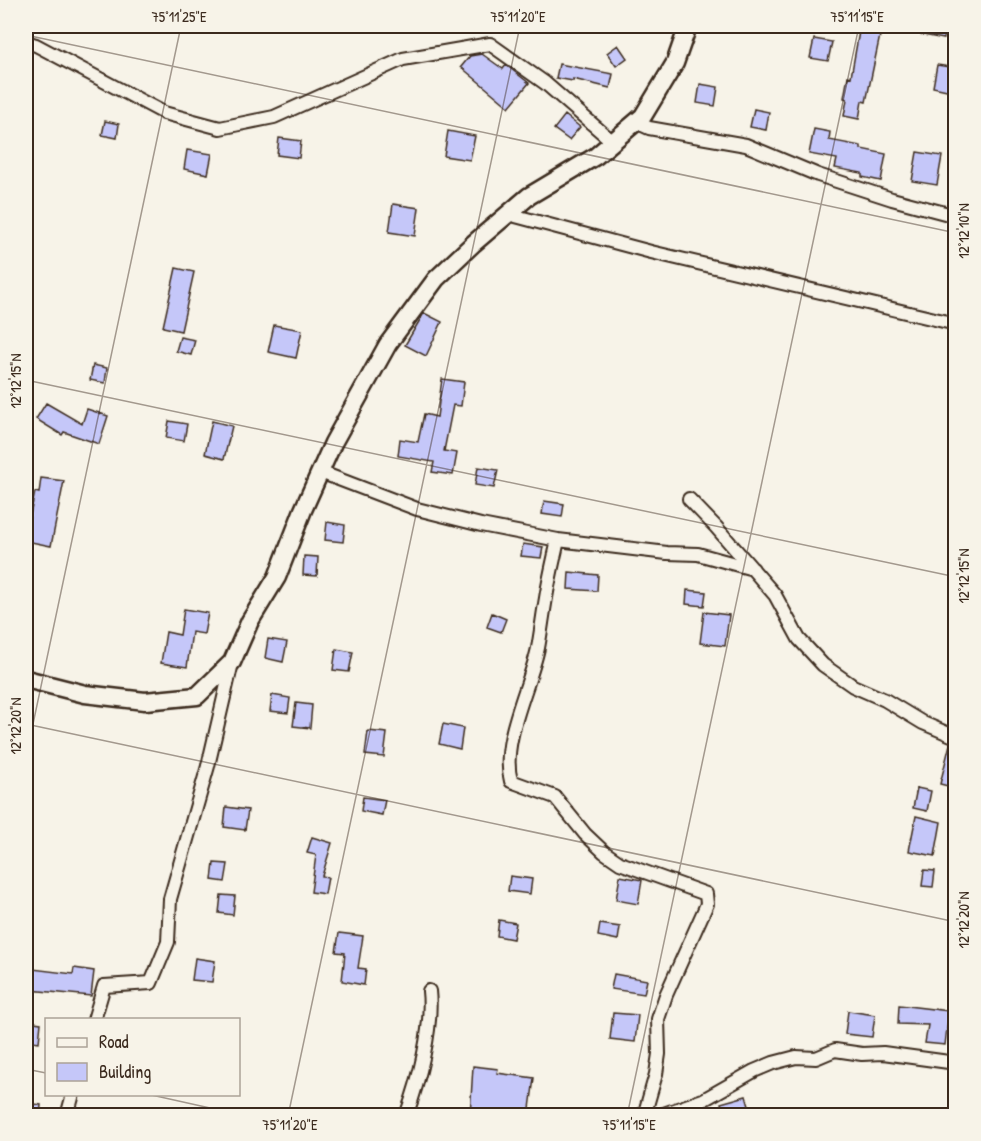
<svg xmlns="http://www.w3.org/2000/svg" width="981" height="1141" font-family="'Patrick Hand',sans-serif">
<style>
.building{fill:#c5c7f9;stroke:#3b2a1e;stroke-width:1.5}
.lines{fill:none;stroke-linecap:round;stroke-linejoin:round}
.street-casing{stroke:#3b2a1e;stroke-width:16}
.secondary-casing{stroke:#3b2a1e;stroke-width:21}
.street{stroke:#f7f3e8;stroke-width:12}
.secondary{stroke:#f7f3e8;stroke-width:16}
.ticks{fill:none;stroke:#3b2a1e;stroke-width:1.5;stroke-opacity:0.45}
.neatline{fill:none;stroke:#3b2a1e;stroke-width:2}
.ticks-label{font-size:15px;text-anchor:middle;fill:#3b2a1e}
</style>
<rect width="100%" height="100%" fill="#f7f3e8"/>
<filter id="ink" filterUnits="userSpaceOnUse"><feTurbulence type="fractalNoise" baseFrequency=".0167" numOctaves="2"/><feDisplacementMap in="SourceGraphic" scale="12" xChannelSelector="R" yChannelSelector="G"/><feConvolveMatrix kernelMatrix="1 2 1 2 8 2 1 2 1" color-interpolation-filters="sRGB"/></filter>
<g filter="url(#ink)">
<path class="building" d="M860,26H882L866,102L862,101L859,119L844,116L847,99L844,98L848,76L851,77Z
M904,26H946L944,39L903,31Z
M814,39L832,42L828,61L810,58Z
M618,45L627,58L616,66L607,53Z
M482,54L503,69L506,65L529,83L509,107L461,67L470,56Z
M559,64L613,74L610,88L573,79V81L556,78Z
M937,65L956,68V92L933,87Z
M700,84L718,87L715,106L697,103Z
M754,109L769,112L766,130L750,127Z
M565,115L580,127L569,140L554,129Z
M105,121L119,124L117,138L102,135Z
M814,129L830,132L829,140L861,146V149L886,154L881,181L862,177V173L835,168L837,159L809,154Z
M448,131L475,136L470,160L444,156Z
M279,138L301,141L299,158L277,155Z
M187,150L212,154L208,174L184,169Z
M917,152L942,156L937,185L912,181Z
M393,204L419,208L415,236L389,232Z
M176,268L194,272L181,331L163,327Z
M424,313L442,322L426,356L405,345Z
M274,325L302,330L296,358L268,352Z
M180,337L195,340L191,355L176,351Z
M93,365L107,368L105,383L90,380Z
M442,379L464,382L461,406L453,405L444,451L457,453L453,475L432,472L434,462L398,456L400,439L418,442L424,414L437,417Z
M46,403L82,424L87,409L108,416L99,444L64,432L62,435L36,419Z
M169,421L187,424L184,441L166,438Z
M212,421L232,426L224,459L205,454Z
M478,467L498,470L494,488L475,485Z
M41,478L64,481L51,546L26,541V529H27L35,492L39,493Z
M544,501L564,504L562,517L542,514Z
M327,522L345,525L343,542L325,540Z
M523,544L543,547L541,558L521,556Z
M304,556L318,557L317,576L303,575Z
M569,572L598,575L597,591L568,589Z
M687,590L706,592L704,606L686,604Z
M184,609L208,613L204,634L192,632L187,667L161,663L166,632L180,635Z
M704,612L729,615L725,646L700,643Z
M492,613L506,619L501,632L487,627Z
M268,639L287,642L283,662L265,658Z
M336,649L353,652L349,672L333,670Z
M272,695L290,698L288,713L270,711Z
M296,703L312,705L310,728L293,726Z
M443,724L463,728L460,749L439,744Z
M368,731L387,733L384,757L365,755Z
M950,744L956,745V788L940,784Z
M917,788L931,791L927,811L913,808Z
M363,797L385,800L382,815L361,811Z
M226,807L248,810L245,830L224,827Z
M916,816L941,822L935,856L909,851Z
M312,837L332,843L322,876L328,877L325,894L311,892L316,855L307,853Z
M214,863L228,864L225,882L212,880Z
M924,870L935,871L933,887L922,886Z
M510,876L532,879L530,894L508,891Z
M620,876L642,880L638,904L616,900Z
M221,895L235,896L233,915L219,913Z
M499,920L516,923L513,939L497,936Z
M600,924L620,927L618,940L598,936Z
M339,933L363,936L358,968L366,969L364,985L342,981L345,953L336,952Z
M195,958L215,961L212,982L192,980Z
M74,968L94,971L91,996L30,990L33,969L73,974Z
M614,974L647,980L644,994L611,989Z
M899,1005L949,1011L945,1045L925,1043L928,1025L898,1024Z
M848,1011L875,1015L872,1037L845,1034Z
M613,1013L638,1015L635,1042L610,1039Z
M26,1021L41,1023L39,1042L26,1040Z
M473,1066L498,1069L497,1073L534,1078L529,1116H470Z
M746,1096L752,1116H725L721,1103Z
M26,1103L41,1105L40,1116H26Z"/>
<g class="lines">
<defs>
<path id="street" d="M26,42L36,45L164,113L220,128L274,117L403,59L490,44L545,83L613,142
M636,122L649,128L746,145L818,175L892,199L956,216
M508,214L651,252L956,324
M320,472L417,509L481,525L558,540L667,553L698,554L753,569
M689,499L716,527L775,595L799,639L823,665L853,686L885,700L923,723L956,737
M558,540C554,559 549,579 546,598C543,615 541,632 538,648C530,687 500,742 511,781L555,797L585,834L604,852L620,863L706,894L707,904L666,995L658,1019L659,1054L656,1074L644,1116
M94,1020L104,986L151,983L168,942L170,899L208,766L232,663
M67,1116L73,1094
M406,1116C419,1081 433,1027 429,991
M658,1116L703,1100L754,1071L773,1063L796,1057L816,1058L835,1050L862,1054L883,1053L956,1063"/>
<path id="secondary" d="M26,679L85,694L145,701L197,696L232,662L250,621L277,577L303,510L333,443L388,344L436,279L474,243L529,196L596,156L643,116L675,63L688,26"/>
</defs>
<use href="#street" class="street-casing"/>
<use href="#secondary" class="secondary-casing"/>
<use href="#street" class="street"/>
<use href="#secondary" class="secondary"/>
</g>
</g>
<path class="ticks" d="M26,35L956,233M26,380L956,577M26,724L956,922M26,757L181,26M26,1069L46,1073M147,1094L246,1116M288,1116L520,26M627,1116L859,26"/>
<rect width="981" height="1141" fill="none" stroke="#f7f3e8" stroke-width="66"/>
<rect x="45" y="1018" width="195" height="78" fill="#f7f3e8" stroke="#aca397" stroke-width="1.5"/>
<rect x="57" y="1038" width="30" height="9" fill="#f7f3e8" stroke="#aca397" stroke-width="1.5"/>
<text x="99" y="1048" font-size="18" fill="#3b2a1e">Road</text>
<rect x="57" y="1063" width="30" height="18" fill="#c5c7f9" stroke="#aca397" stroke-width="1.5"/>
<text x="99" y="1078" font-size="18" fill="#3b2a1e">Building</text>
<rect x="33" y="33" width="915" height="1075" class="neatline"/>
<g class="ticks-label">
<text x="179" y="22">75°11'25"E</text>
<text x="518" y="22">75°11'20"E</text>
<text x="857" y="22">75°11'15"E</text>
<text transform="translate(964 231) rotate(-90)" y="5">12°12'10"N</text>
<text transform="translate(16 381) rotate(-90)" y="5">12°12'15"N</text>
<text transform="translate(964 576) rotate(-90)" y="5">12°12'15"N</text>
<text transform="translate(16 726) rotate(-90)" y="5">12°12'20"N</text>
<text transform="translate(964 920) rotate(-90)" y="5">12°12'20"N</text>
<text x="290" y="1130">75°11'20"E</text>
<text x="629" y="1130">75°11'15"E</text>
</g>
</svg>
